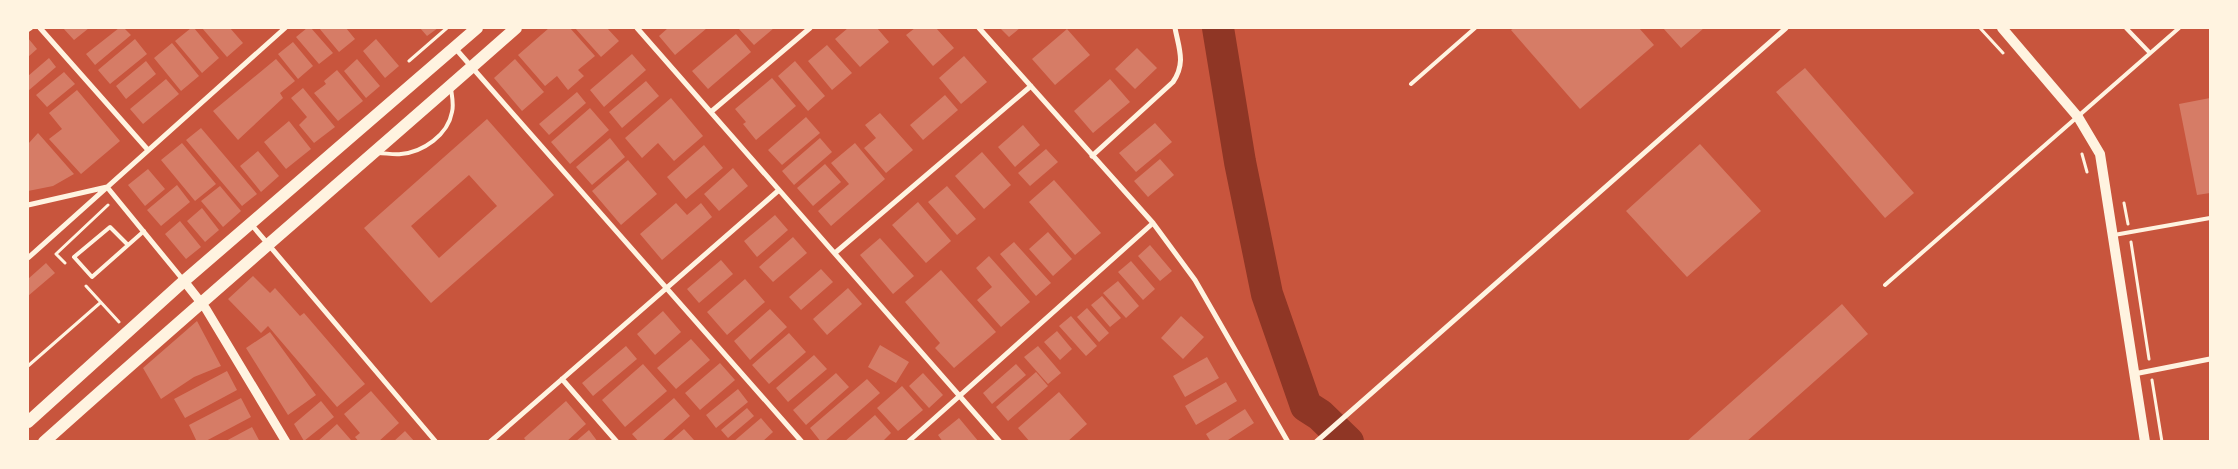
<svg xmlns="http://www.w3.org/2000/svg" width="2238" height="469" font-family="'Space Grotesk',sans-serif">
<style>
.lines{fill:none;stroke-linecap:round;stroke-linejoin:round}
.river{stroke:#8f3625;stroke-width:32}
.building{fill:#d67c66;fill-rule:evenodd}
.path{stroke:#fff3e0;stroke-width:3}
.service{stroke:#fff3e0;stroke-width:4}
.minor{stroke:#fff3e0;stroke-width:5}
.tertiary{stroke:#fff3e0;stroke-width:9}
.secondary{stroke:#fff3e0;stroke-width:10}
.primary{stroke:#fff3e0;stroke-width:12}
</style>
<rect width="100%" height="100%" fill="#c8553d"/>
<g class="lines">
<path class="river" d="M1218,28L1240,162L1267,294L1306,406L1320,415L1348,442"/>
</g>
<path class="building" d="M63,28H89L74,40Z
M119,28H124L131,35L95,65L86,54Z
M191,28H194L219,58L202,73L175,41Z
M202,28H230L243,43L227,57Z
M307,28H311L333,53L319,64L296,37Z
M319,28H346L355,39L339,52Z
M420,28H438L427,36Z
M549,28H570L595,56L578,70L584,76L568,90L557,76L545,86L518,55Z
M575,28H607L619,41L601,57Z
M668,28H707L675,55L659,36Z
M738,28H774L754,45Z
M848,28H877L889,42L860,67L835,39Z
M915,28H936L954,48L933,66L906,35Z
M1000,28H1020L1009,37Z
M1514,28H1639L1654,45L1580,109L1511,30Z
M1663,28H1704L1681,48Z
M1067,29L1090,55L1055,85L1032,59Z
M736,34L751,52L708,89L692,71Z
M28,38L37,49L28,57Z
M135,39L147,54L110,84L98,70Z
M376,39L399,66L385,78L363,51Z
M293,42L313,66L298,79L278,54Z
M172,43L199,76L181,91L154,58Z
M827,45L852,73L832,90L808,61Z
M1137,48L1157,68L1135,89L1115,69Z
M632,54L646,70L604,107L590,90Z
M964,56L987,82L961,104L939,78Z
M49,58L56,67L28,91V76Z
M276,59L295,81L280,93L283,98L238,140L213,111Z
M357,59L380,86L366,98L344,71Z
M515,59L544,92L522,111L494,78Z
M146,61L156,74L126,99L116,86Z
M795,61L825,96L808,111L778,76Z
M1805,68L1914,193L1885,218L1776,92Z
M337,70L363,101L338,121L314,93L326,84L324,81Z
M64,72L75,84L47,107L36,95Z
M772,78L796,106L756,140L743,124L746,122L735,109Z
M166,79L179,94L143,124L130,109Z
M1110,79L1130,102L1093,133L1074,111Z
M646,81L659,96L622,128L609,112Z
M303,88L335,127L314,143L299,125L307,117L291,98Z
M77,90L120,141L81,174L49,139L62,129L49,113Z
M577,92L586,103L549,135L539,124Z
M945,95L958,110L923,140L910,125Z
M671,98L703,136L674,161L658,143L642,158L625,138Z
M2210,98V193L2197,195L2179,104Z
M590,108L609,130L570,164L551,142Z
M880,113L913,150L886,173L864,148L876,138L865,125Z
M806,117L820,133L782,165L768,150Z
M487,119L554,195L431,303L364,228ZM469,175L497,206L439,258L411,226Z
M289,121L311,149L286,169L264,142Z
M1155,123L1172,142L1136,172L1119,153Z
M1023,125L1040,145L1015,167L998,147Z
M201,128L257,194L242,206L186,140Z
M38,133L74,174L53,186L28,191V144Z
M610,138L625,157L592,185L576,167Z
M820,138L832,152L794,185L782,171Z
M182,143L216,184L195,201L161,160Z
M855,143L885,179L831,226L818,211L849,184L831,163Z
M1700,144L1761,211L1687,277L1626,211Z
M704,145L723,168L686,199L667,177Z
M1046,149L1058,162L1030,186L1018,173Z
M258,151L279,176L261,192L240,166Z
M982,152L1011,185L984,209L955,176Z
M1160,159L1174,175L1148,197L1134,181Z
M628,160L657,194L621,225L592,191Z
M825,164L841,182L813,206L797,188Z
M733,168L748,186L719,211L704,194Z
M148,169L165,189L145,206L128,185Z
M1054,180L1101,233L1075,255L1029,202Z
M177,185L190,202L161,226L147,210Z
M220,186L241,211L223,227L201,201Z
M947,186L976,219L957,235L928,202Z
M918,202L951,241L926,263L892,225Z
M676,203L687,215L701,203L712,217L662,260L640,234Z
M202,208L219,230L205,242L187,221Z
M775,215L788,230L757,257L744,241Z
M180,221L201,247L186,259L165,234Z
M1048,232L1072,259L1053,276L1029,249Z
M793,237L807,253L773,282L759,267Z
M880,238L914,276L893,294L860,255Z
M1014,242L1051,283L1036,296L1000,254Z
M1150,245L1172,271L1160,281L1138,256Z
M989,256L1030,302L1001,327L977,300L992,287L976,268Z
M721,260L733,274L699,303L687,289Z
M1131,261L1155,289L1143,300L1118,272Z
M46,263L55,273L28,296V279Z
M821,269L833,282L801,310L789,297Z
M941,270L996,332L954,368L935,348L940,343L905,302Z
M253,276L270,293L275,288L300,316L304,313L365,384L337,407L268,326L261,333L228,299Z
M745,279L765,302L727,335L707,312Z
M1118,281L1139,306L1126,318L1103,293Z
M848,288L862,304L827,335L813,319Z
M1102,296L1121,318L1110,327L1091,305Z
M1842,304L1868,334L1746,442H1686Z
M1087,308L1109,333L1099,342L1077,317Z
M770,309L787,327L750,360L734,341Z
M663,311L681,332L655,355L637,334Z
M1071,316L1097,346L1086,356L1059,326Z
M1181,316L1204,337L1183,359L1161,338Z
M197,321L221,366L194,377L161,399L143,368Z
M1057,331L1072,349L1060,360L1044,342Z
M270,332L316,395L288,415L246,348Z
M789,333L806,352L769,384L752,365Z
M691,339L710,360L676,389L657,368Z
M880,345L909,362L896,383L868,367Z
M626,346L637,359L593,396L582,383Z
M1038,346L1061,373L1048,384L1024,357Z
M814,355L827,369L788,402L776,388Z
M1207,357L1219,378L1185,397L1173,376Z
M720,363L735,380L700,410L685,393Z
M643,364L667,391L625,427L602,400Z
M1016,364L1026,375L992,404L983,393Z
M227,371L237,390L185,418L174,399Z
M1036,372L1048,386L1008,421L996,407Z
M836,373L849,387L806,425L793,410Z
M923,373L943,395L929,408L909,386Z
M867,379L880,393L824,442H821L810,428Z
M1226,382L1237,401L1196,425L1185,406Z
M902,386L923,410L898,431L877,408Z
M738,389L748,402L716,428L706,415Z
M371,391L399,423L378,442H359L355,437L360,433L344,414Z
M1059,392L1087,424L1067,442H1030L1018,428Z
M241,398L251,417L204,442H197L189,425Z
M674,398L690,416L661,442H639L632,434Z
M321,401L334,417L304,441L294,424Z
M566,401L586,424L566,442H527L524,438Z
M747,408L754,416L728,438L721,430Z
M1245,409L1254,423L1225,442H1211L1206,434Z
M875,415L891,433L882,442H844Z
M761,418L773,432L762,442H733Z
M959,418L979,442H943L938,435Z
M337,424L351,440L350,442H317Z
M252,427L260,442H224Z
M684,429L694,440L669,442Z
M589,430L598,442H575Z
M405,431L415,442H393Z"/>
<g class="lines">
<path class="path" d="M1980,28L2003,53
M409,61L447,28
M2082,154L2087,172
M2124,203L2128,224
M2131,242L2149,359
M65,263L56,254L108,205
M86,286L119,322
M28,366L100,303
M2152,380L2162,442"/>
<path class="service" d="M2126,28L2150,53
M28,30L31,28
M1411,84L1475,28
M378,153C385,153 394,155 401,154C423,152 448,135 452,112C454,105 452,96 451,89
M2114,235L2210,218
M128,245L110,227L74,257L92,277L144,231
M1885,285L2179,28"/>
<path class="minor" d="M40,28L148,150
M637,28L1000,442
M979,28L1153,223L1195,280L1288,442
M455,48L802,442
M712,111L810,28
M1092,156L1173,82C1186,63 1179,49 1175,28
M28,205L107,187L184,281
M251,224L436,442
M835,253L1031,86
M28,258L285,28
M2134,374L2210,359
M562,379L617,442
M490,442L779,190
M908,442L1153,223
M1316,442L1786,28"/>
<path class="tertiary" d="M184,281L206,309L286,442"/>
<path class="secondary" d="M2002,28L2078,117L2100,154L2145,442"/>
<path class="primary" d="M28,422L184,281L477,28
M44,442C200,302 360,166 516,28"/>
</g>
<rect width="2238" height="469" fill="none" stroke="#fff3e0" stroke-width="58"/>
</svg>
